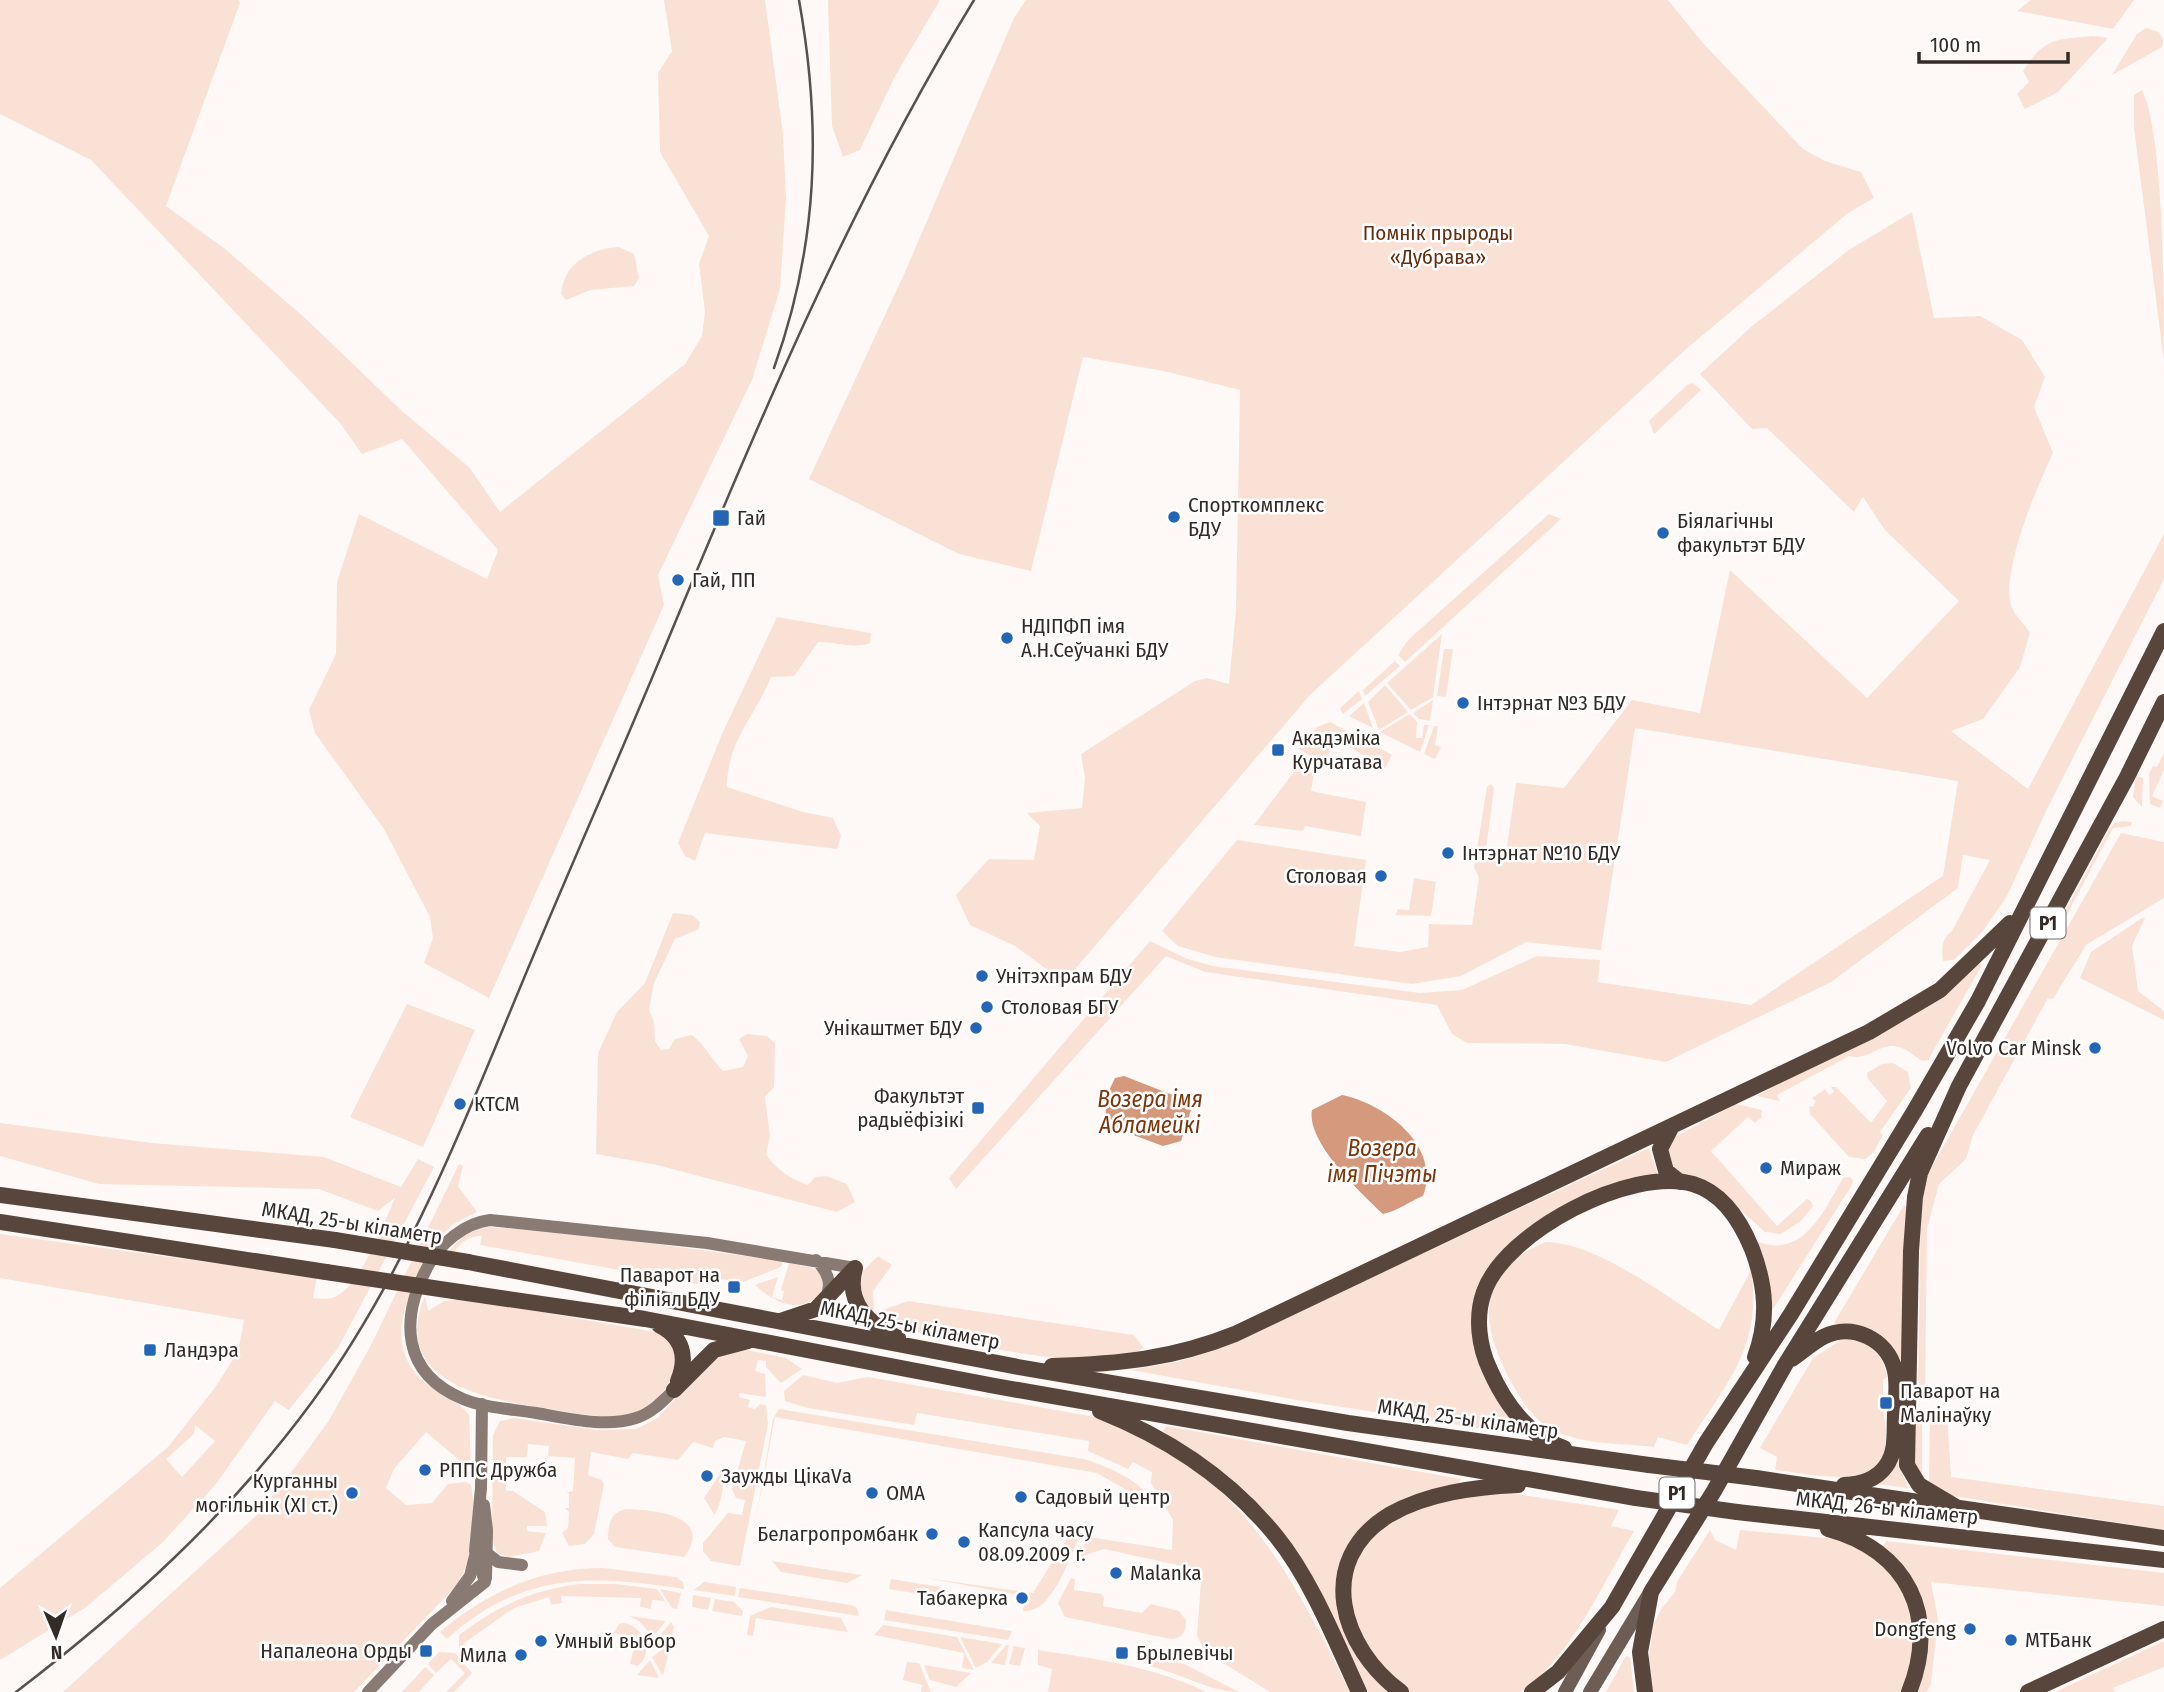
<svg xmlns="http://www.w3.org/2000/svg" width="2164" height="1692" font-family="'Fira Sans Condensed',sans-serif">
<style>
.green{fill:#fae1d5;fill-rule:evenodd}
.water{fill:#d5997e}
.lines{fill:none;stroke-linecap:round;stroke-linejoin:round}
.secondary{stroke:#897a74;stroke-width:12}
.primary{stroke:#6e5d55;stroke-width:14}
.highway{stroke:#58453c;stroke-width:16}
.rail{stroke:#59514d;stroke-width:2.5}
.highway-bridge{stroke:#58453c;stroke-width:16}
.poi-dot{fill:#2465b6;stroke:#fff;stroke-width:2.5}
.labels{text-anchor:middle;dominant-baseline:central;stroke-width:5;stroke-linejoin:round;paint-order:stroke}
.shield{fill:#fff;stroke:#716b68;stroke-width:2}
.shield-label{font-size:19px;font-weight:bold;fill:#342b27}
.park-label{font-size:21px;fill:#652e10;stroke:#fff}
.poi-label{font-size:21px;fill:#342b27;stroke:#fff;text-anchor:start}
.street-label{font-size:21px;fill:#342b27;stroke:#fff}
.water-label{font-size:23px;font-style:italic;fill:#7d350a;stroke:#fff}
</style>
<rect width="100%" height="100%" fill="#fef9f6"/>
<path class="green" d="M0,0H238L240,3L166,206L225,249L305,318L403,412L470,468L500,512L685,364L702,336L705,312L699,264L709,236L660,152L658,73L672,51L664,0H765L783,134L786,199L780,289L752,380L658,575L664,605L489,998L424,963L433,938L430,917L384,829L315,733L309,710L336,654L337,582L359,514L487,579L498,550L402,439L362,454L340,423L91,160L0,114Z
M828,0H940L894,78L860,150L843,157L832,126Z
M1026,0H1668L1703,43L1803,149L1825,161L1861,172L1874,198L1848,213L1685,350L1310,695L1064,982L1015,946L970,925L956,895L989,859L1034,860L1040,826L1027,813L1082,808L1085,778L1081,754L1195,681L1207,678L1229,684L1236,610L1240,390L1164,371L1083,357L1031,571L959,554L809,479L905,272L1014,18Z
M2031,0H2134L2113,29L2017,11Z
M2146,28L2159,32L2163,40L2162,47L2112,75L2137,34Z
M2093,36L2108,38L2058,92L2025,109L2017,94L2029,82L2023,71C2045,37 2055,40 2093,36Z
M2142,90C2164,133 2164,302 2164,361L2134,128V95Z
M1912,212L1934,318L1980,316L2022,340L2045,377L2034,407L2053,453C2037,487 2004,564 2010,601C2011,611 2024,624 2030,633L2020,667L1983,719L1951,731L2028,789L2164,534V579L2047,809L2007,896L1983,931L1954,960L1943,961C1942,947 1941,940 1952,931L1990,860L1963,855L1958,888L1831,982L1666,1062L1565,1044L1467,1043L1452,1034L1437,1005L1205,972L1166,956L956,1189L949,1178L1150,941L1185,958L1212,966L1420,993L1462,990L1537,956L1600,960L1598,982L1751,1005L1943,876L1958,781L1635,728L1601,950L1526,942L1461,976L1412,984L1215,957L1178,946L1162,931L1237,840L1366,860L1354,946L1400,952L1428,947L1429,924L1472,925L1479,878L1474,867L1487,787L1491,784L1494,788L1486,850L1506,853L1516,783L1564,788L1632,700L1700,713L1730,570L1867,698L1959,601L1885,530L1863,497L1854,512L1767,428L1752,429L1700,374L1751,327L1849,250Z
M619,247L634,254L639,278L634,286L590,290L566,300L561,294C564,263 590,249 619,247Z
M1693,383L1701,390L1654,434L1649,421L1687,385Z
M1549,514L1561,519L1405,662L1398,655L1408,640Z
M777,617L871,633L870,643C854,649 836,642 818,642L794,676L771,677C755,717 727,741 727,787L803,812L833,818L841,836L837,849L705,833L695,861L685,856L678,843L722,734Z
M1442,634L1433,697L1411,710L1387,683Z
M1444,649H1453L1446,697L1437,696Z
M1395,661L1400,666L1365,696L1363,690Z
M1385,685L1408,712L1379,730L1368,702Z
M1359,691L1362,699L1343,714L1340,708Z
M1433,700L1430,721L1419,719L1413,713Z
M1364,703L1373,728L1349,716Z
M1410,714L1417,722L1416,738H1422L1424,725H1429L1420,752L1380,732Z
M1330,722L1392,755L1385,768L1336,739L1324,764L1299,749L1317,727Z
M1434,726H1438L1435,745L1441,747L1435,759L1424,754Z
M2164,753V770L2152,796L2163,801L2160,808L2150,804L2149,774L2153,766L2157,767Z
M1299,765L1314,773L1311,791L1366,802L1361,836L1305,826L1303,831L1254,825Z
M2136,776L2143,778L2142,807L2133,797Z
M2122,821L2132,822L2131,826L2113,828L2057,933L2054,932L2108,832L2113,824Z
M2121,833L2164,842V898L2086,945L2053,999L2048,998L1973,1135L1966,1159L1939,1184L1927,1229L1925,1396L1920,1390L1918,1378L1921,1202L1925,1179Z
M1414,878L1436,882L1431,916L1395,915L1398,909L1409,910Z
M673,913L692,915L700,922L699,929L675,939L654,983L649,1010L654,1022L655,1041L661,1050L669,1049L675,1039L692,1035C706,1046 711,1059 723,1071L743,1067L748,1056L739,1039L747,1034L767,1036L775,1043L774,1087L765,1097L770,1136L766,1154C775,1169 791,1179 808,1185L815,1177L826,1176L847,1184L855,1202L837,1212L657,1165L596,1154L598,1053L617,1012L645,983Z
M2142,918H2145L2132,946L2138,991L2164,1011V1020L2080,978L2091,952Z
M1979,962L1982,965L1928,1060L1922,1061C1914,1056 1903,1045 1892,1046C1876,1046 1867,1061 1849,1056L1777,1095L1780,1101L1757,1096Z
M407,1004L475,1030L423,1147L350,1117Z
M1893,1063L1908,1072L1911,1088L1880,1132L1883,1135L1874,1152L1865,1159L1849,1157L1810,1114L1809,1106L1813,1107L1816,1101L1812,1098L1825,1089L1829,1095L1834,1092L1831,1087H1836L1871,1123L1887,1101L1868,1079L1867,1073L1882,1064Z
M1736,1104L1762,1110L1761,1118L1755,1123L1748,1117L1711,1151L1777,1226L1807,1199L1811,1201L1813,1206L1801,1221L1781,1234L1765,1232L1723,1194L1681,1175L1674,1169L1666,1152L1671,1139Z
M0,1123L152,1143L324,1157L401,1187L418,1159L434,1167L338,1348L289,1410L275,1401L216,1484L163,1542L85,1608L0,1660V1588L168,1447L214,1389L238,1352L244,1320L0,1278V1234L317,1277L313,1298C323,1299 332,1300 340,1294C363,1279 384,1223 395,1198L378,1211L319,1189L99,1184L0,1156ZM195,1425L215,1441L182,1477L166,1459L194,1434Z
M1649,1148L1658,1175L1504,1252L1474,1326L1529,1436L1297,1400L1131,1370L1177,1362L1213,1351Z
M459,1164L463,1166L458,1186L477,1212L452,1225L444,1233C416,1276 374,1341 426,1383C440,1395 458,1400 469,1415L471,1470L426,1432L394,1469L386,1488L406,1505L432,1503L448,1484L466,1482L471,1485C477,1519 476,1556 456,1586L354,1692H63L258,1514L295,1467L328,1422L370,1347Z
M1850,1177L1853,1180L1852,1185L1773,1309L1756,1241C1802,1261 1824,1211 1843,1178Z
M1904,1205L1907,1207L1902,1375C1894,1351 1884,1327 1855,1325C1848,1324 1840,1326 1834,1323Z
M490,1227L581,1234L783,1261L781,1267L743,1282L720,1279L719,1284H698L480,1245L482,1236C462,1235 455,1251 445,1266L440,1265C455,1243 463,1231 490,1227Z
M1546,1242C1600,1243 1672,1301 1719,1330L1751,1270C1763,1347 1726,1384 1687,1445L1658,1437L1654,1447C1621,1443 1579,1445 1549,1428C1530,1416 1520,1398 1509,1378C1479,1320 1476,1270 1546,1242Z
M878,1256L892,1265L873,1291L874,1313L908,1301L1134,1335L1144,1348C1084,1378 951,1338 885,1325L865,1311L858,1281L864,1270Z
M789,1263L813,1268L821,1274L824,1291C802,1315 777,1305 755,1285L778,1277L772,1297L782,1300L784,1291L781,1290Z
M425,1296L428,1311L444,1301L467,1299L661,1333L680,1351C674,1373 669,1391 649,1405C622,1425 575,1413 545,1408C486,1399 389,1382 425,1296Z
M1848,1337C1871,1345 1882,1352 1887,1377L1883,1380V1394H1879L1878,1408L1884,1409C1884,1424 1889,1437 1883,1456C1872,1490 1802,1473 1775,1470L1777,1457L1760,1448L1813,1358L1838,1342V1339Z
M743,1349L786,1358L802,1369L781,1383L766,1367V1361L758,1360L755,1371L765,1374L766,1397L739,1393V1397L750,1400L748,1407L755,1409L760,1404L766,1405L768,1424L740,1566L711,1561L703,1551V1543L728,1513L742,1515L745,1500L736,1498L732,1489L746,1441L724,1437L715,1441L713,1448L693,1442L678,1460L633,1453L628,1459L591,1452L588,1475L602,1480L604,1485L594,1534L585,1544L569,1546L562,1533L568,1528L569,1512L565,1508H569V1493H565L573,1491L575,1458L548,1456L549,1446L528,1444L527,1457H506V1491H513L545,1512L547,1526H527V1531L546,1533L539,1551L508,1557L497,1553L492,1540L493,1435L500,1421L514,1418L597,1430L636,1429L658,1418L711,1358Z
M803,1375L837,1383L868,1377L1090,1416C1232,1458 1289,1569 1350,1692H1270L1204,1651L1197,1635L1201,1582L1187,1567L1104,1549L1085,1555L1072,1565L1089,1537L1172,1550L1173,1520L1151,1483L1152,1472L1133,1462L1128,1469L1088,1451L1089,1441L917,1413L914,1425L808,1408L785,1401L784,1391Z
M779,1409L1084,1459C1107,1466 1146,1482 1154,1506L1097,1473L775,1417L755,1524L773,1419Z
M1947,1414L1951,1477L2164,1506V1530L1947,1495L1917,1478L1910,1426L1916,1416L1922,1415V1479L1929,1483L1930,1415Z
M1166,1426L1461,1479L1459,1483C1407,1494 1343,1517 1337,1579C1336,1589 1335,1602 1339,1611C1353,1639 1375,1666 1393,1692H1366L1290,1553L1163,1431Z
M1901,1426L1899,1465L1908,1488L1877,1484Z
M723,1469C725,1484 721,1508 711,1520L714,1514L704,1498Z
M1503,1492L1619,1510L1611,1526L1634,1531C1602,1584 1572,1657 1520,1692H1407L1388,1678L1350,1616V1575L1360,1552L1376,1534L1396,1519L1451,1498Z
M625,1509C651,1510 716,1514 684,1557L615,1547L608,1539C608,1525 610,1513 625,1509Z
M1069,1527L1078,1531L1079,1538C1068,1560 1052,1614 1023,1611L1025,1596L926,1578L1033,1593L1071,1532L1065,1529Z
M1710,1530L1715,1540L1736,1550L1740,1530L1836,1539L1868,1552L1904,1587L1914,1622L1912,1663L1902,1692H1652L1646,1658L1649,1656L1654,1623L1662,1608L1675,1592L1677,1582Z
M1886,1541L2164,1573V1606L1931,1582L1938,1619L1931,1684L1927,1692H1914L1925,1630L1883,1548Z
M772,1561L862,1575L847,1583L781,1572Z
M603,1568L676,1577L683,1582L684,1589C592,1574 520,1572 447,1639L440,1632C488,1592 539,1568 603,1568Z
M1071,1578L1075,1579L1074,1590L1101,1594L1104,1597L1103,1606L1142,1613L1151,1604L1179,1611L1186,1620C1187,1631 1182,1639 1171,1639L1065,1617L1058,1603Z
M891,1579L940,1587L938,1597L889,1589Z
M704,1582L736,1587L735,1596L694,1590Z
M579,1584H615L657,1589L665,1601L652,1600L651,1609L640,1607L641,1598L561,1596L562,1603L551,1605L549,1597L514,1608L464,1643L476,1658L471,1664L459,1650V1635C497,1606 532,1590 579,1584Z
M740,1588L851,1605L857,1608L859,1616L738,1597Z
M660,1589L681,1593L677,1609L672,1608Z
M693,1595L711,1598L708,1610L692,1607Z
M715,1599L734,1602L743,1611L742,1616L712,1611Z
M771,1607L841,1618L848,1632L756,1618L753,1636L747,1635L750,1616Z
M886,1610L1012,1631L1008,1640L884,1620Z
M629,1616L666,1621L653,1637L639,1621Z
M671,1622L674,1627L670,1647L656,1640Z
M624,1623C644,1627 655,1651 638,1666L630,1664L636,1638L614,1633L619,1624Z
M883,1625L957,1637L974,1670L962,1668L964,1653L874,1635Z
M960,1637L1002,1644L987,1662L976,1668Z
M2164,1641V1667L2113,1688L2115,1692H2055Z
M1006,1645H1009L1005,1665L991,1663Z
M1014,1646L1025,1648L1020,1666L1009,1664Z
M665,1648L669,1651L663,1676L652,1657Z
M1038,1650C1096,1659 1153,1666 1206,1692H1048L1052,1669L1038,1665Z
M439,1652L455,1653L472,1673L454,1692H446L465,1673L451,1659L436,1673L428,1664Z
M1143,1652L1184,1664L1239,1692C1209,1692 1179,1672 1148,1666L1143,1662Z
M1626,1656L1630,1657L1634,1692H1606Z
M650,1660L659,1678L637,1675Z
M907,1662L919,1663L931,1692H921L922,1685L903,1680Z
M924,1665L971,1673L956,1687L930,1680Z
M425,1667L434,1675L419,1692H402Z"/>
<path class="water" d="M1124,1076L1183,1099L1191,1110L1181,1141L1163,1146L1117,1129L1106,1115L1105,1099L1115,1078Z
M1342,1095C1386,1104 1442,1147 1423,1196C1408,1202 1398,1211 1383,1214C1361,1193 1306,1142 1312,1110Z"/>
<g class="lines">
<path class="secondary" d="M816,1260C828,1272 833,1284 825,1300
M674,1390C663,1401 652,1413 636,1418C605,1428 567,1418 536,1413C512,1409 485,1408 463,1399C401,1373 400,1318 428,1266C440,1244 464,1223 490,1220L707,1243L855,1268
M482,1404L481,1488L475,1551L485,1582
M484,1505L487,1530L486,1578
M488,1554L498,1562L522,1565
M452,1601L470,1576L475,1556
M368,1692L432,1624L485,1582"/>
<path class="primary" d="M1565,1692L1599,1630
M1590,1692L1649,1594"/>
<path class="highway" d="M1672,1126L1660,1149L1666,1171L1680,1182
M0,1195L335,1240
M0,1222L326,1272
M468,1262L1018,1367L1348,1423L1649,1465
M855,1268C845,1303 869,1324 898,1338
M460,1292L645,1319L995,1386L1636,1498
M783,1320L816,1309L853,1270
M659,1325C683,1337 688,1357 678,1381
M1792,1359C1802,1352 1812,1343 1823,1337C1852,1322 1888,1339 1895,1371C1898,1384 1896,1400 1895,1414C1894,1431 1897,1451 1886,1466C1876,1480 1861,1484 1844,1485
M1052,1366C1118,1364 1173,1359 1235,1334L1869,1032L1940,990L2010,923
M674,1390L714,1350L748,1341
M1100,1411C1170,1439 1229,1478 1276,1536C1311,1579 1336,1642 1359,1692
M1564,1448C1527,1435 1505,1404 1490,1370C1479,1347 1475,1317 1484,1292C1505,1232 1631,1166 1693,1184C1723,1193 1741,1222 1752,1249C1766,1286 1769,1319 1755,1357
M1756,1478L2164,1538
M1956,1507L1919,1485L1907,1465L1911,1251L1915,1197L1920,1173L1959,1086L2127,777L2164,702
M1737,1512L2164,1560
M1828,1529C1907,1550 1940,1616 1909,1692
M1401,1692C1341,1648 1314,1561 1389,1515C1427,1493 1475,1487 1518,1485
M1532,1692L1558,1672L1612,1607L1706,1443L1791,1314L1915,1110L1978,1001L2164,631
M1645,1692L1640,1652L1651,1592L1714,1491L1785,1365L1928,1135
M2028,1692L2164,1629"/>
<path class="rail" d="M774,368C818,245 822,128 799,0
M16,1692C127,1607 229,1515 312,1402C415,1262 475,1092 543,933C584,836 627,739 667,642C758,423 850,203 974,0"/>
<path class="highway-bridge" d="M335,1240L468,1262
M326,1272L460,1292
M1649,1465L1756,1478
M1636,1498L1737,1512"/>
</g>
<g class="poi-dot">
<circle cx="1174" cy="517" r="7"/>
<rect x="712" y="509" width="18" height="18" rx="3.5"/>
<circle cx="1663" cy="533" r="7"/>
<circle cx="678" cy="580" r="7"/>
<circle cx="1007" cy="638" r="7"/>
<circle cx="1463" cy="703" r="7"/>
<rect x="1271" y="743" width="14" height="14" rx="3.5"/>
<circle cx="1448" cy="853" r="7"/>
<circle cx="1381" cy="876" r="7"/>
<circle cx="982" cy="976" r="7"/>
<circle cx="987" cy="1007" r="7"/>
<circle cx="976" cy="1028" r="7"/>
<circle cx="2095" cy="1048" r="7"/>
<circle cx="460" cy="1104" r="7"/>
<rect x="971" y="1101" width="14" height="14" rx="3.5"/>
<circle cx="1766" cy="1168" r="7"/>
<rect x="727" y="1280" width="14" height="14" rx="3.5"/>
<rect x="143" y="1343" width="14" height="14" rx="3.5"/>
<rect x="1879" y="1396" width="14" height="14" rx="3.5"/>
<circle cx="425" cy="1470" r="7"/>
<circle cx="707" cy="1476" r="7"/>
<circle cx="352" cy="1493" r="7"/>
<circle cx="872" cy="1493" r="7"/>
<circle cx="1021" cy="1497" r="7"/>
<circle cx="932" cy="1534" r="7"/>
<circle cx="964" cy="1542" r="7"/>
<circle cx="1116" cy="1573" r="7"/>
<circle cx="1022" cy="1598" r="7"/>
<circle cx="1970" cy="1629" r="7"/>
<circle cx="2011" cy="1640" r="7"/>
<circle cx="541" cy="1641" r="7"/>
<rect x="419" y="1644" width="14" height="14" rx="3.5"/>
<rect x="1115" y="1646" width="14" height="14" rx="3.5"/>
<circle cx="521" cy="1655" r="7"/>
</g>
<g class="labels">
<g class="shield">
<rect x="2030.5" y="907.5" width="35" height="31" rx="5"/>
<rect x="1659.5" y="1477.5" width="35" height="31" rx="5"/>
</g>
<g class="shield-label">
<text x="2048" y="923">Р1</text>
<text x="1677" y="1493">Р1</text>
</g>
<g class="park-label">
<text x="1438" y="233">Помнік прыроды<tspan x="1438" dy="24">«Дубрава»</tspan></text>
</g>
<g class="poi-label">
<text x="1188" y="505">Спорткомплекс<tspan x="1188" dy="24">БДУ</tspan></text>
<text x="737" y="518">Гай</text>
<text x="1677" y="521">Біялагічны<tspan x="1677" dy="24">факультэт БДУ</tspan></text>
<text x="692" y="580">Гай, ПП</text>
<text x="1021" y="626">НДІПФП імя<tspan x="1021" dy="24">А.Н.Сеўчанкі БДУ</tspan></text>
<text x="1477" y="703">Інтэрнат №3 БДУ</text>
<text x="1292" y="738">Акадэміка<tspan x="1292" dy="24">Курчатава</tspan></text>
<text x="1462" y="853">Інтэрнат №10 БДУ</text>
<text x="1367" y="876" text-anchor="end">Столовая</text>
<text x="996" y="976">Унітэхпрам БДУ</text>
<text x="1001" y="1007">Столовая БГУ</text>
<text x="962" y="1028" text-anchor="end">Унікаштмет БДУ</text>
<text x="2081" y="1048" text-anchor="end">Volvo Car Minsk</text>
<text x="964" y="1096" text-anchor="end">Факультэт<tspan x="964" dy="24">радыёфізікі</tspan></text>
<text x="474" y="1104">КТСМ</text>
<text x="1780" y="1168">Мираж</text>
<text x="720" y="1275" text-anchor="end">Паварот на<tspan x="720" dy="24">філіял БДУ</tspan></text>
<text x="164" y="1350">Ландэра</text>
<text x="1900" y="1391">Паварот на<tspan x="1900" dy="24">Малінаўку</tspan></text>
<text x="439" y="1470">РППС Дружба</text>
<text x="721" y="1476">Заужды ЦікаVа</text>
<text x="338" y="1481" text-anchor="end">Курганны<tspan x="338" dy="24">могільнік (XI ст.)</tspan></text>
<text x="886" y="1493">ОМА</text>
<text x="1035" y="1497">Садовый центр</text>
<text x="978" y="1530">Капсула часу<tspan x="978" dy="24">08.09.2009 г.</tspan></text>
<text x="918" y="1534" text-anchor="end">Белагропромбанк</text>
<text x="1130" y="1573">Malanka</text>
<text x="1008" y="1598" text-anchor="end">Табакерка</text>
<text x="1956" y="1629" text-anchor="end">Dongfeng</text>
<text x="2025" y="1640">МТБанк</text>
<text x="555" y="1641">Умный выбор</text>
<text x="412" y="1651" text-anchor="end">Напалеона Орды</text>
<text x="1136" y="1653">Брылевічы</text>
<text x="507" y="1655" text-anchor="end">Мила</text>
</g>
<g class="street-label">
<text transform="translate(352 1223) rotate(9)">МКАД, 25-ы кіламетр</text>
<text transform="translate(910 1325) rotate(11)">МКАД, 25-ы кіламетр</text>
<text transform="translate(1468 1419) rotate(8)">МКАД, 25-ы кіламетр</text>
<text transform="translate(1887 1508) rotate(6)">МКАД, 26-ы кіламетр</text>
</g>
<g class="water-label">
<text x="1150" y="1099">Возера імя<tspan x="1150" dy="26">Абламейкі</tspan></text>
<text x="1382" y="1148">Возера<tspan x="1382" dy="26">імя Пічэты</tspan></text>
</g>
</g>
<g transform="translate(56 1636) rotate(178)" stroke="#ffffff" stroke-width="5" paint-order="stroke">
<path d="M0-5L12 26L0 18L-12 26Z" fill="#342b27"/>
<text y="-10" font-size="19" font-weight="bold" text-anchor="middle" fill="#342b27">N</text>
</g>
<path d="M1919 52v10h149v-10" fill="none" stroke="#342b27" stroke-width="3.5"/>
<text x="1930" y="52" font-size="21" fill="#342b27" stroke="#ffffff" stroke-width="5" paint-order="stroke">100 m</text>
</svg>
